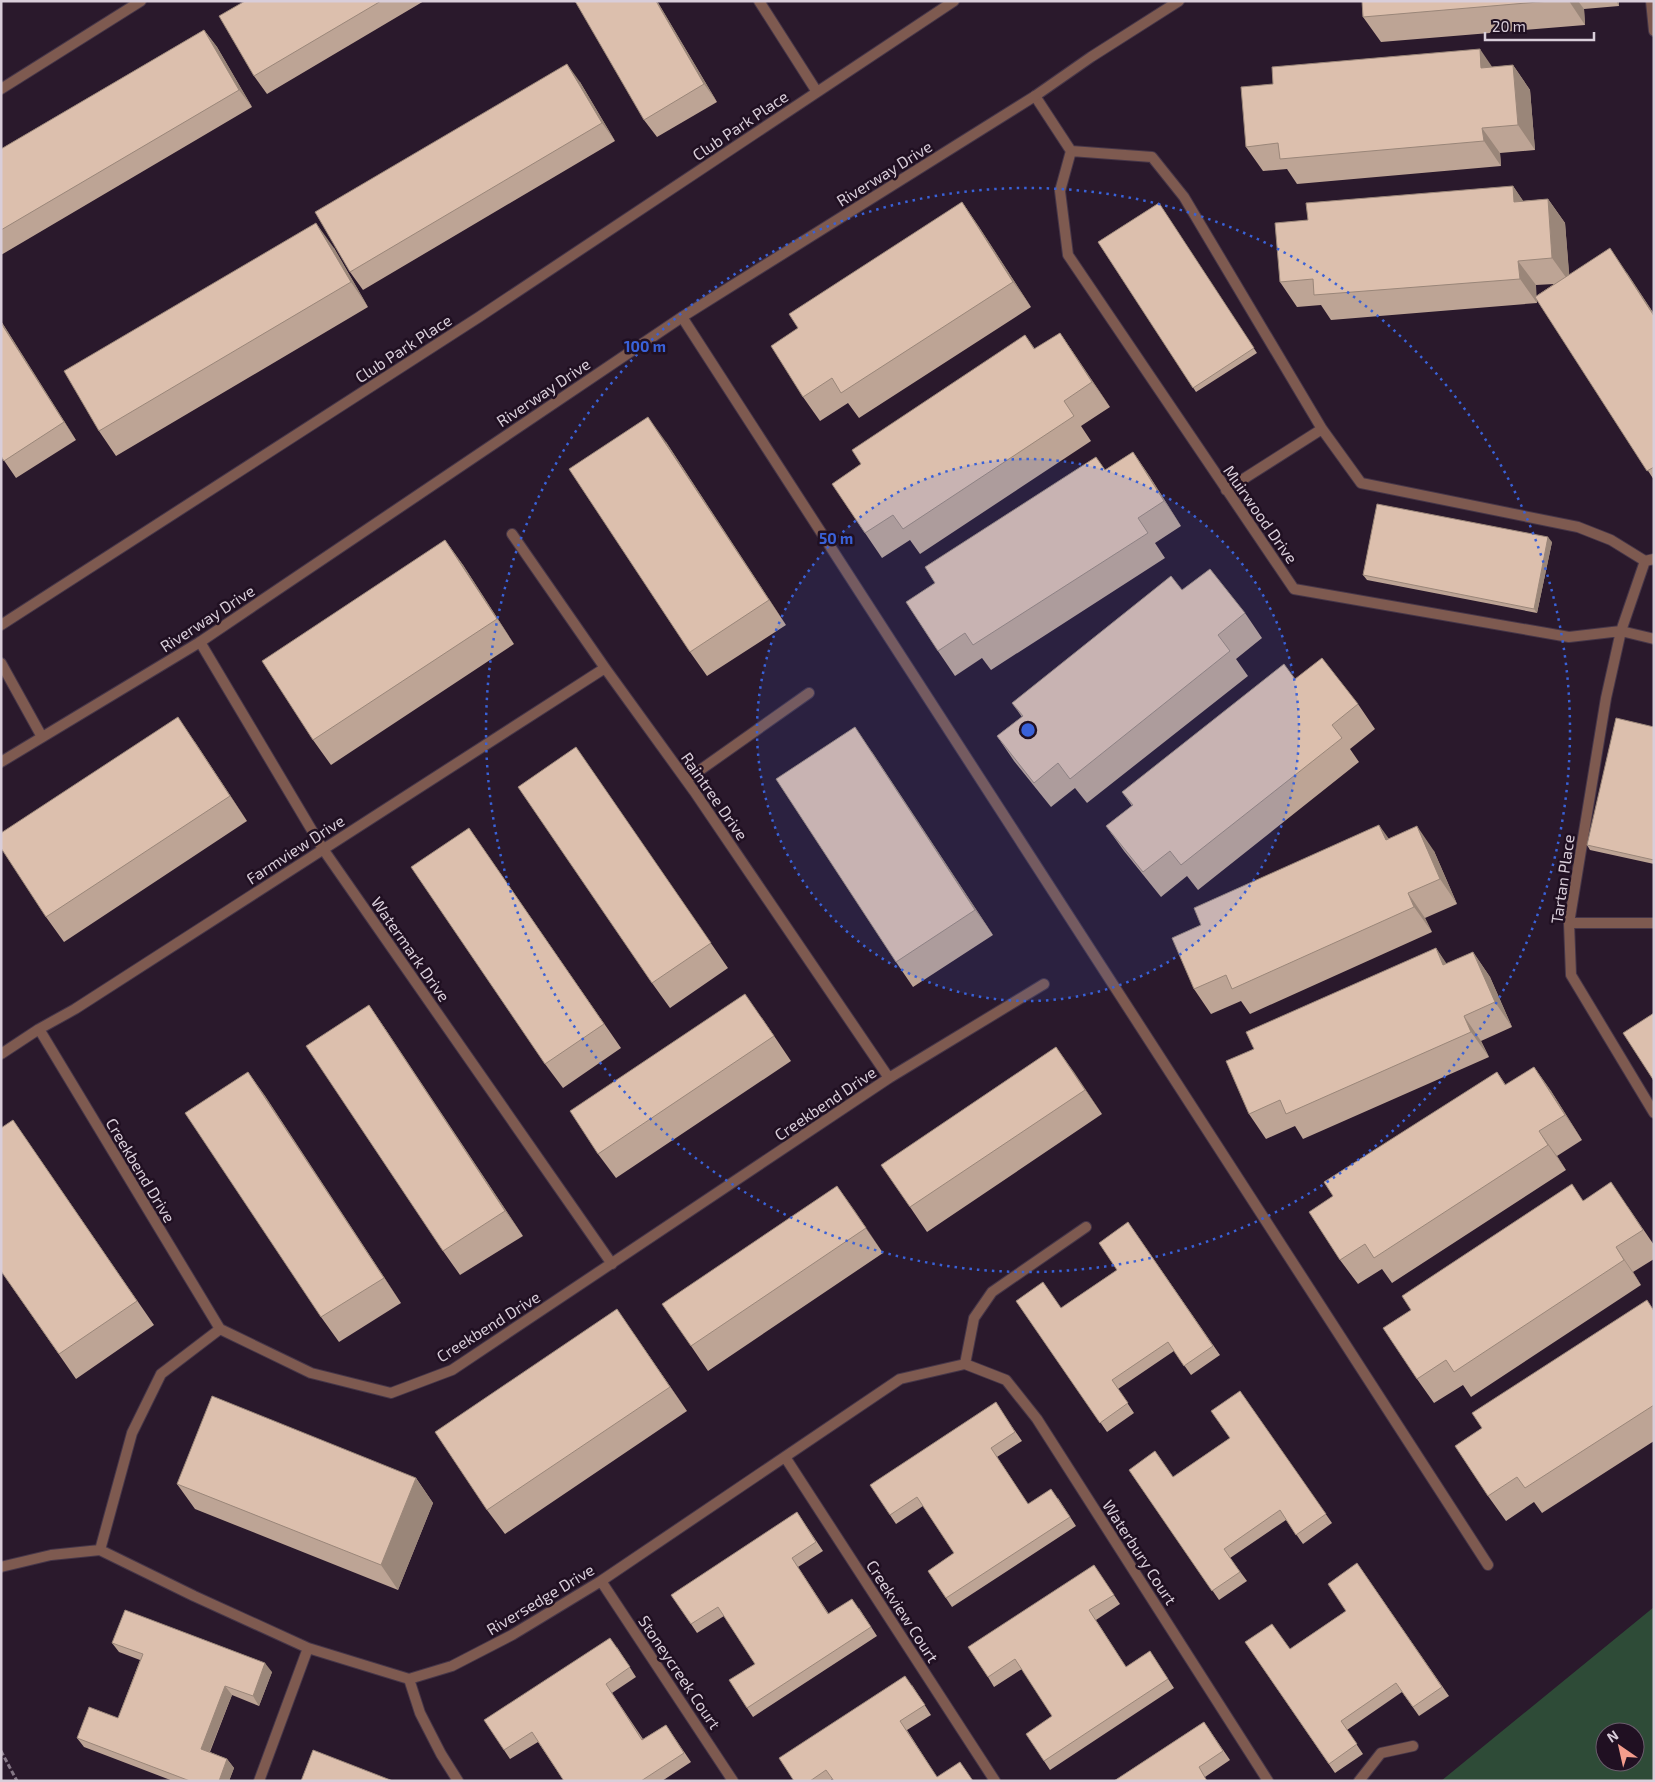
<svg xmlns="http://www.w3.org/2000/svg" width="1655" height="1782" font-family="'Exo 2',sans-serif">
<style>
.green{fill:#2e4b37;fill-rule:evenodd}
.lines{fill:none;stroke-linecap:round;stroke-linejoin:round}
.service-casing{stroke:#463648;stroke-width:12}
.minor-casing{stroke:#463648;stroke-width:12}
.path{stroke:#857786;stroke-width:3;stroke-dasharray:5 2.5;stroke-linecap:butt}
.service{stroke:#7e5a50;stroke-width:10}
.minor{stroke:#7e5a50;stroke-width:10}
.wall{fill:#bda495;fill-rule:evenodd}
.shaded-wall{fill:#9a8679}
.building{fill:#dcbfad;stroke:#9a8679}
.ring{fill:none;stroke:#3961d8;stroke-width:2.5;stroke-dasharray:2.5 5}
.labels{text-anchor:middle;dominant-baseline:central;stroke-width:5;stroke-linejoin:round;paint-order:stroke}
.street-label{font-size:16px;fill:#d9ceda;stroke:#201022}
.centre{fill:#3961d8;stroke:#201022;stroke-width:2.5}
.ring-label{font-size:15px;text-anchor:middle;font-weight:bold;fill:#3961d8;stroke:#201022;stroke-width:5;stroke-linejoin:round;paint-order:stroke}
</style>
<rect width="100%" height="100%" fill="#2a192c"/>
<path class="green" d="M1654,1607V1781H1441ZM1605,1732H1635V1762H1605Z"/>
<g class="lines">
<defs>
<path id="service" d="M1651,1L1654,31
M1035,96L1071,151L1060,191L1068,255L1294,589L1569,637L1621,631L1645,561L1654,559
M1071,151L1152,157L1184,197L1322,429L1361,483L1578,527L1611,540L1645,561
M682,317L1488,1565
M1226,490L1322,429
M512,534L605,668L694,791L889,1078
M1654,639L1621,631L1606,698L1569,923L1571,975L1654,1113
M200,642L323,849L612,1264
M686,780L809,693
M1569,923H1654
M39,1029L220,1329L311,1373L391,1393L452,1370L889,1078L1044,984
M1,1054L39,1029L75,1009L605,668
M965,1364L1006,1380L1037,1419L1268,1781
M965,1364L974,1318L992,1292L1086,1227
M785,1457L995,1781
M100,1550L194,1596L308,1648L409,1679L452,1666L512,1635L601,1581L900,1379L965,1364
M1,1567L51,1555L100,1550L132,1433L161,1374L220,1329
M601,1581L733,1781
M409,1679L420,1713L441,1754L458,1781
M259,1781L308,1648
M1359,1781L1381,1753L1413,1746"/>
<path id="minor" d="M759,1L817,92
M1,89L141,1
M1,625L479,317L954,1
M1,663L42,737
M1,762L200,642L682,317L1035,96L1091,57L1179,1"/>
</defs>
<use href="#service" class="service-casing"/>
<use href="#minor" class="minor-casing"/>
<path class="path" d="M1,1751L17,1781"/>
<use href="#service" class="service"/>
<use href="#minor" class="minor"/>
</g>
<path class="wall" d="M245,1H424L267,94L254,76Z
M657,1L717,102L657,137L644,120Z
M1362,1H1619V6L1584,9L1585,25L1381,42L1363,17Z
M204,30L217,47L252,107L1,255V149Z
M1513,65L1530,90L1535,150L1500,153L1501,166L1297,184L1287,169L1263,171L1246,147L1492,67Z
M580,82L615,141L363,290L350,272Z
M1513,186L1523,201L1548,199L1565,223L1569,275L1627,273L1654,314V480L1537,300V303L1331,320L1321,305L1297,307L1280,282L1308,220ZM1554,284L1536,296V285Z
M962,202L979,227L1031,307L859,418L848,403L820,421L803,397L798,328Z
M1159,203L1257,353L1196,392L1098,242Z
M334,248L368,307L116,456L99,431Z
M1,321L76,440L16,478L1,456Z
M1060,333L1110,407L1081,426L1091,441L920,554L910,540L882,558L865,533L861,464L1025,335L1035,349Z
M666,442L786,625L707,676L690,652Z
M1133,452L1150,477L1181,526L1155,543L1165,558L991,670L982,658L955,676L938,651L1105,470Z
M445,540L463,565L514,644L331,765L313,740Z
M1552,542L1537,613L1367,580L1363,575Z
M1182,590L1245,613L1262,638L1236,659L1248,676L1087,803L1075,788L1051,807L1014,761L997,736L1022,717L1012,703Z
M1295,679L1358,704L1375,729L1350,749L1359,762L1198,890L1187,876L1161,897L1124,851L1106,826L1132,806L1122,792Z
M1654,727V864L1590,850L1587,845Z
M195,742L247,821L64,942L46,917Z
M872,752L993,935L913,987L896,962Z
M593,772L728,968L670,1008L652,983Z
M469,828L621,1048L563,1088L545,1064Z
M1389,839L1434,851L1457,904L1425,918L1432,932L1250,1014L1241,1001L1211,1014L1194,989Z
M1436,948L1446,964L1473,952L1490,977L1512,1027L1481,1041L1489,1057L1303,1139L1295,1126L1266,1139L1249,1114L1254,1049Z
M369,1005L386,1030L523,1236L460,1275L443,1251Z
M762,1018L791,1061L616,1178L598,1154Z
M1056,1047L1102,1114L927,1232L910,1207Z
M1534,1067L1551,1091L1582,1140L1557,1156L1566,1170L1392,1283L1382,1269L1358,1284L1340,1260L1333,1196L1497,1072L1506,1085Z
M248,1072L265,1096L401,1303L339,1342L321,1317Z
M13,1120L154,1325L76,1379L1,1271Z
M837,1186L883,1253L708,1371L691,1346Z
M1583,1200L1628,1207L1654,1245V1259L1633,1272L1641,1285L1471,1397L1463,1385L1434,1403L1417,1379Z
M1128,1222L1220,1355L1191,1375L1174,1351L1118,1389L1134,1413L1107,1432L1016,1301L1061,1308L1117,1270Z
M1654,1310V1441L1542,1513L1534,1502L1506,1521L1488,1496L1482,1428Z
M634,1334L687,1411L505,1534L487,1510Z
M1240,1391L1332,1523L1303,1544L1286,1520L1230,1558L1247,1581L1219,1600L1129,1470L1173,1477L1230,1438Z
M1002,1412L1022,1441L997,1457L1028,1504L1058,1498L1076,1526L952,1607L928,1571L954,1553L923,1506L896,1524L890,1515Z
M416,1478L433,1503L398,1590L195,1509L177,1484Z
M797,1512L823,1551L798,1567L829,1614L859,1608L877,1636L753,1717L747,1708L755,1664L724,1616L697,1633L691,1624Z
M1357,1563L1449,1696L1419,1716L1402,1692L1347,1730L1363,1754L1335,1773L1245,1642L1290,1649L1346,1611Z
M1094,1565L1120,1604L1096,1620L1126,1667L1150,1651L1174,1688L1050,1770L1044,1761L1052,1716L1022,1669L994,1687L988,1677Z
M112,1643L272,1672L259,1706L232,1695L210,1752L227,1759L234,1768L229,1781H173L84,1747L77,1738L118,1718L140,1660L119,1652Z
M617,1647L636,1677L612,1693L643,1739L666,1725L691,1762L662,1781H564L538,1742L510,1759L504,1750Z
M912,1685L931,1715L907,1730L937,1777L973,1781L832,1779L830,1781H794Z
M1204,1722L1230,1760L1205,1777L1114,1781Z"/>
<path class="shaded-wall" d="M656,1H657L717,102L704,84Z
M1569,1H1578L1584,9L1585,25Z
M1616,1H1619V6Z
M204,30L217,47L252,107L239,90Z
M1480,49L1497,74L1481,68Z
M567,64L580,82L615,141L602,123Z
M1513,65L1530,90L1535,150L1518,125Z
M1482,128L1500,153L1501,166L1484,141Z
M1513,186L1530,211L1514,202Z
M1548,199L1565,223L1570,283L1552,258Z
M962,202L979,227L1031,307L1013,282Z
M316,223L334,248L368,307L351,282Z
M1610,248L1627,273L1654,314V316Z
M1518,261L1536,285L1537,303L1520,279Z
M1,321L76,440L64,422L1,323Z
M1060,333L1077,358L1110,407L1092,382Z
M648,417L666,442L786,625L769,600Z
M1133,452L1150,477L1181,526L1164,501Z
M1548,537L1552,542L1537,613L1534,609Z
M445,540L463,565L514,644L497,619Z
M178,717L195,742L247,821L230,796Z
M855,727L872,752L993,935L975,910Z
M1379,825L1397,850L1386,840Z
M1417,826L1434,851L1457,904L1440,879Z
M1408,893L1425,918L1432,932L1414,907Z
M1436,948L1453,973L1443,965Z
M1473,952L1490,977L1512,1027L1495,1002Z
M369,1005L386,1030L523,1236L505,1211Z
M1464,1016L1481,1041L1489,1057L1471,1032Z
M1056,1047L1074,1072L1102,1114L1085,1090Z
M1534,1067L1551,1091L1582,1140L1565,1115Z
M248,1072L265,1096L401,1303L384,1278Z
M1539,1131L1557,1156L1566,1170L1548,1145Z
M837,1186L855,1211L883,1253L866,1228Z
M1616,1247L1633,1272L1641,1285L1624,1260Z
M617,1309L634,1334L687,1411L670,1387Z
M416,1478L433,1503L398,1590L381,1565Z
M265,1663L272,1672L259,1706L253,1696Z
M225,1686L232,1695L207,1758L201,1749Z
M227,1759L234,1768L229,1781H219Z"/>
<path class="building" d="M245,1H381L254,76L219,16Z
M575,1H656L704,84L644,120Z
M1362,1H1550L1363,17Z
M204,30L239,90L1,230V149Z
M1480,49L1481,68L1513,65L1518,125L1482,128L1484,141L1280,159L1278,143L1246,147L1241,87L1273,84L1272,67Z
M567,64L602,123L350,272L315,212Z
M1513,186L1514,202L1548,199L1552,258L1518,261L1520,279L1314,295L1313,279L1280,282L1275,223L1308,220L1306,203Z
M962,202L1013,282L841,393L832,378L803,397L771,346L798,328L789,314Z
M1159,203L1254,348L1193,388L1098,242Z
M316,223L351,282L99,431L64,371Z
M1610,248L1654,316V467L1647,471L1535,297Z
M1,323L64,422L4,461L1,456Z
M1060,333L1092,382L1064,401L1074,416L903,529L893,515L865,533L832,484L861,464L852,450L1025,335L1034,349Z
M648,417L769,600L690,652L569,469Z
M1133,452L1164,501L1138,518L1148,533L973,645L965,633L938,651L906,602L935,583L925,567L1096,457L1105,470Z
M1377,504L1548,537L1534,609L1363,575Z
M445,540L497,619L313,740L262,661Z
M1210,569L1245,613L1218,635L1230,651L1070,779L1058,763L1034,783L997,736L1023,716L1012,703L1171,576L1182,590Z
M1322,658L1358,704L1332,725L1342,738L1181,865L1170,851L1143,872L1106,826L1133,805L1122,792L1284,664L1295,679Z
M178,717L230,796L46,917L1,848V833Z
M1616,718L1654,727V860L1587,845Z
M855,727L975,910L896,962L776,779Z
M576,747L711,943L652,983L518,787Z
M1379,825L1386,840L1417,826L1440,879L1408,893L1414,907L1232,989L1226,975L1194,989L1172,938L1201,925L1194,908Z
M469,828L604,1024L545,1064L411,867Z
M1436,948L1443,965L1473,952L1495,1002L1464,1016L1471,1032L1286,1114L1280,1100L1249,1114L1226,1061L1254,1049L1246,1032Z
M745,994L774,1036L598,1154L570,1111Z
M369,1005L505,1211L443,1251L306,1046Z
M1654,1013V1081L1623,1033Z
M1056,1047L1085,1090L910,1207L881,1165Z
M1534,1067L1565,1115L1539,1131L1548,1145L1374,1258L1365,1244L1340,1260L1309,1212L1333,1196L1324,1182L1497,1072L1505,1085Z
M248,1072L384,1278L321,1317L185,1113Z
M13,1120L137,1301L59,1354L1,1271V1128Z
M1611,1182L1643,1230L1616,1247L1624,1260L1454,1372L1446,1360L1417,1379L1383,1328L1411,1310L1402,1296L1572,1184L1583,1201Z
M837,1186L866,1228L691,1346L662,1304Z
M1128,1222L1213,1346L1184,1366L1168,1342L1112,1380L1128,1403L1100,1423L1016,1301L1043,1282L1061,1308L1117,1270L1099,1243Z
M1647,1300L1654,1311V1405L1525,1488L1517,1477L1488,1496L1455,1446L1482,1428L1472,1413Z
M617,1309L670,1387L487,1510L435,1432Z
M1240,1391L1326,1514L1296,1535L1280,1510L1224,1549L1240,1572L1212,1591L1129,1470L1155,1451L1173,1477L1230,1438L1211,1411Z
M212,1396L416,1478L381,1565L177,1484Z
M996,1402L1015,1432L991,1448L1028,1504L1051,1489L1070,1517L946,1598L928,1571L954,1553L917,1497L890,1515L870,1485Z
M797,1512L816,1542L792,1558L828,1614L852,1599L871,1627L747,1708L729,1680L755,1664L718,1607L691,1624L671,1595Z
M1357,1563L1442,1687L1413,1707L1396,1683L1341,1721L1357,1744L1329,1764L1245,1642L1272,1624L1290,1649L1346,1611L1328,1584Z
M1094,1565L1114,1595L1089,1610L1126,1667L1150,1651L1168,1679L1044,1761L1026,1734L1052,1716L1015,1659L988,1677L968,1647Z
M125,1610L265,1663L253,1696L225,1686L201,1749L227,1759L219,1781H190L77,1738L89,1707L118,1718L143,1654L112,1643Z
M610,1638L630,1667L606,1684L642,1740L666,1725L684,1753L641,1781H564L532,1732L504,1750L484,1720Z
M905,1676L925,1705L900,1721L937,1777L960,1762L973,1781H834L826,1770L810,1781H794L779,1758Z
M1204,1722L1223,1751L1199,1767L1207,1781H1114Z
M313,1750L393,1781H301Z"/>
<circle cx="1028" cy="730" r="271" fill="#3961d8" fill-opacity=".12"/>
<g class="ring">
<circle cx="1028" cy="730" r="271"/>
<circle cx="1028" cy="730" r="542"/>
</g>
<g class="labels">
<g class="street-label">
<text transform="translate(740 125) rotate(-34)">Club Park Place</text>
<text transform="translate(884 173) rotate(-32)">Riverway Drive</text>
<text transform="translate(403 348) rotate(-33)">Club Park Place</text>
<text transform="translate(543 392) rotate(-34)">Riverway Drive</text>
<text transform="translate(1261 514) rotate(55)">Muirwood Drive</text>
<text transform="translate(207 618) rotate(-33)">Riverway Drive</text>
<text transform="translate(715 796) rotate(55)">Raintree Drive</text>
<text transform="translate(295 849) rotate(-33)">Farmview Drive</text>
<text transform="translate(1562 879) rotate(-82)">Tartan Place</text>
<text transform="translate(411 949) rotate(55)">Watermark Drive</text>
<text transform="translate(825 1103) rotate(-34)">Creekbend Drive</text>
<text transform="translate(141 1170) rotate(59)">Creekbend Drive</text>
<text transform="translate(488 1326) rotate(-32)">Creekbend Drive</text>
<text transform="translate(1140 1552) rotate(57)">Waterbury Court</text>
<text transform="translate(540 1599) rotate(-31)">Riversedge Drive</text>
<text transform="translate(903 1611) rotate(57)">Creekview Court</text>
<text transform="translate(680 1672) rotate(56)">Stoneycreek Court</text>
</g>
</g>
<circle cx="1028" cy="730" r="8" class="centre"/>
<g class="ring-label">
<text x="645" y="352">100 m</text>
<text x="836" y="544">50 m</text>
</g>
<rect width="1655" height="1782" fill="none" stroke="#d9ceda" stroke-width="5"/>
<g transform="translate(1620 1747) rotate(326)"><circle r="24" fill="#201022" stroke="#6a5c6c"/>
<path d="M0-4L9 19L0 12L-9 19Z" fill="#f49d8d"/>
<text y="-8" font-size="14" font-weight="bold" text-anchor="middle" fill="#d9ceda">N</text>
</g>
<path d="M1485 32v8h109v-8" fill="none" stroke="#d9ceda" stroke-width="2.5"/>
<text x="1492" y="32" font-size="15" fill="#d9ceda" stroke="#201022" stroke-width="4" paint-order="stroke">20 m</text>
</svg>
